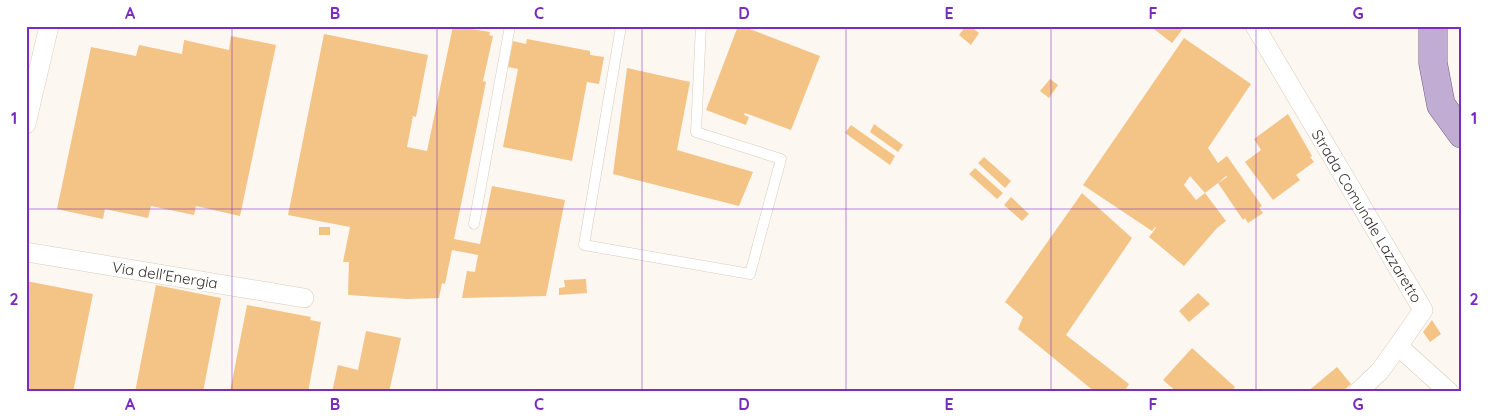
<svg xmlns="http://www.w3.org/2000/svg" width="1488" height="418" font-family="Quicksand,sans-serif">
<style>
.building{fill:#f4c386;fill-rule:evenodd}
.lines{fill:none;stroke-linecap:round;stroke-linejoin:round}
.service-casing{stroke:#d9cbbc;stroke-width:11}
.minor-casing{stroke:#d9cbbc;stroke-width:20}
.primary-casing{stroke:#765e85;stroke-width:29}
.service{stroke:#fff;stroke-width:10}
.minor{stroke:#fff;stroke-width:19}
.primary{stroke:#c1add3;stroke-width:28}
.grid{fill:none;stroke:#7b2cbf;stroke-width:1;stroke-opacity:0.55}
.labels{text-anchor:middle;dominant-baseline:central;stroke-width:4.5;stroke-linejoin:round;paint-order:stroke}
.street-label{font-size:15px;fill:#37312c;stroke:#fff}
.neatline{fill:none;stroke:#7b2cbf;stroke-width:2}
.grid-label{font-size:16px;text-anchor:middle;font-weight:bold;fill:#7b2cbf}
</style>
<rect width="100%" height="100%" fill="#fdf7f1"/>
<path class="building" d="M453,26L490,32L489,35L493,36L483,81L486,82L454,239L480,244L492,186L565,200L546,296L462,298L467,271L475,272L478,255L452,250L445,284L442,283L439,298L407,299L348,295L349,262H343L350,227L288,215L324,34L428,55L416,117L413,116L407,147L427,151Z
M738,26H742L820,56L791,130L745,113L744,115L749,117L746,125L706,110Z
M966,26H970L979,33L971,45L959,35Z
M1150,26H1185L1172,43Z
M231,36L276,45L240,216L196,206L194,215L151,206L148,218L105,209L103,219L57,209L91,47L136,56L139,45L182,54L184,40L229,50Z
M1184,38L1251,84L1208,148L1218,163L1227,156L1262,206L1259,208L1263,213L1248,223L1245,218L1243,220L1218,183L1227,177L1226,176L1218,183L1205,193L1226,221L1217,228L1184,266L1149,237L1156,228L1155,227L1152,231L1083,185ZM1190,176L1205,193L1196,200L1184,185Z
M527,39L590,51V55L604,57L599,84L587,82L572,161L503,147L518,69L508,67L513,41L526,44Z
M627,68L690,82L677,150L753,172L739,206L613,174Z
M1050,79L1058,85L1049,98L1040,91Z
M1288,114L1312,156L1310,157L1314,162L1296,175L1300,180L1273,200L1245,162L1261,150L1254,139Z
M874,124L903,145L898,152L870,132Z
M851,125L895,156L890,165L845,133Z
M984,157L1011,181L1005,188L978,163Z
M975,168L1003,193L997,199L969,174Z
M1082,193L1132,238L1066,335L1129,384L1126,389L1129,392H1095L1018,329L1023,317L1005,302Z
M1011,197L1029,214L1022,221L1004,205Z
M319,227H330V235H319Z
M586,279L587,293L559,295V288L565,287L564,280Z
M26,281L93,294L73,392H26Z
M156,285L221,298L203,392H135Z
M1198,293L1210,304L1189,322L1179,311Z
M247,305L311,317L310,320L321,322L308,392H230Z
M1432,320L1441,334L1430,342L1423,332Z
M366,331L401,338L389,392H332L338,365L358,370Z
M1192,348L1235,387L1231,392H1177L1163,380Z
M1337,367L1351,384L1342,392H1307Z"/>
<g class="lines">
<defs>
<path id="service" d="M621,26L584,245L750,274L781,159L696,132L701,26
M474,224L510,26"/>
<path id="minor" d="M1255,26L1423,310L1398,346L1449,392
M26,124L49,26
M26,252L304,298
M1358,392L1380,371L1398,346"/>
<path id="primary" d="M1433,26V63L1441,105L1462,134"/>
</defs>
<use href="#service" class="service-casing"/>
<use href="#minor" class="minor-casing"/>
<use href="#primary" class="primary-casing"/>
<use href="#service" class="service"/>
<use href="#minor" class="minor"/>
<use href="#primary" class="primary"/>
</g>
<path class="grid" d="M232,26V392M437,26V392M642,26V392M846,26V392M1051,26V392M1256,26V392M26,209H1462"/>
<g class="labels">
<g class="street-label">
<text transform="translate(1367 216) rotate(59)">Strada Comunale Lazzaretto</text>
<text transform="translate(165 275) rotate(9)">Via dell'Energia</text>
</g>
</g>
<rect width="1488" height="418" fill="none" stroke="#ffffff" stroke-width="55"/>
<rect x="28" y="28" width="1432" height="362" class="neatline"/>
<g class="grid-label">
<text x="130" y="19">A</text>
<text x="335" y="19">B</text>
<text x="539" y="19">C</text>
<text x="744" y="19">D</text>
<text x="949" y="19">E</text>
<text x="1153" y="19">F</text>
<text x="1358" y="19">G</text>
<text x="14" y="124">1</text>
<text x="1474" y="124">1</text>
<text x="14" y="305">2</text>
<text x="1474" y="305">2</text>
<text x="130" y="410">A</text>
<text x="335" y="410">B</text>
<text x="539" y="410">C</text>
<text x="744" y="410">D</text>
<text x="949" y="410">E</text>
<text x="1153" y="410">F</text>
<text x="1358" y="410">G</text>
</g>
</svg>
